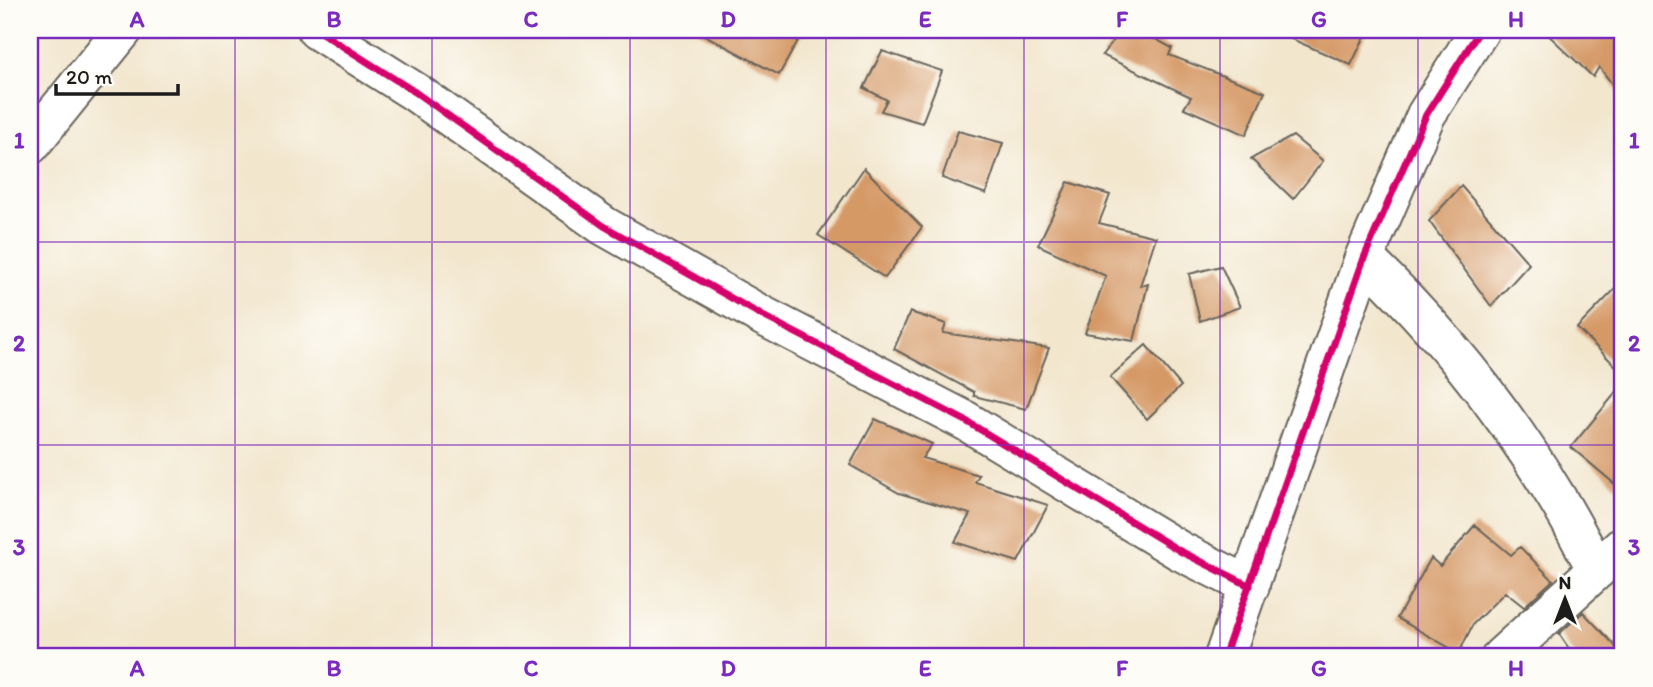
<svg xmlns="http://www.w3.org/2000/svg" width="1653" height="687" font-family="Itim,sans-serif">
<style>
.building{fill:#d59966}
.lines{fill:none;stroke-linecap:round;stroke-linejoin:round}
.street-casing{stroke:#67635a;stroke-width:42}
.street{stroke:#fff;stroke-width:38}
.cycleway-casing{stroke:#fdfcf7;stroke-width:11}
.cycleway{stroke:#d6006c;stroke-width:7}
.grid{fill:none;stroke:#7b2cbf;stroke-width:2;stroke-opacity:0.55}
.neatline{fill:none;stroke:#7b2cbf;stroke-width:2.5}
.grid-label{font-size:23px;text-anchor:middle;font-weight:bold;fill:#7b2cbf}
</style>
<rect width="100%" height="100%" fill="#fdfcf7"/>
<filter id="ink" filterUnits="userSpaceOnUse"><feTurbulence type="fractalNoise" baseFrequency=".0143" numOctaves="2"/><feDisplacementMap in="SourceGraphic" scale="14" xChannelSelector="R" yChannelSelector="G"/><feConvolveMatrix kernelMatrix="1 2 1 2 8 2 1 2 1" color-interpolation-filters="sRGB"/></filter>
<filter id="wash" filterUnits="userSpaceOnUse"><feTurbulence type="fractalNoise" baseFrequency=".00686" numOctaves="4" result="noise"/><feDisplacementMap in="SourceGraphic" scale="28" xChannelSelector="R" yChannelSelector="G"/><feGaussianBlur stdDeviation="1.57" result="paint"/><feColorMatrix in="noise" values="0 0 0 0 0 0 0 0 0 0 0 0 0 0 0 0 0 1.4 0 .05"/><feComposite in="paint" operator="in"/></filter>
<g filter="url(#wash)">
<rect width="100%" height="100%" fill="#f2e6cd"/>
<g id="blocks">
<path class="building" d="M695,30H804L779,75Z
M1122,30H1139L1172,48L1169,55L1265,92L1246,135L1184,108L1191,97L1102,55Z
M1271,30H1368L1351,65Z
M1543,30H1623V98L1599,67L1593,77Z
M882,51L942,71L922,123L881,111L887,100L864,88Z
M958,131L1003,143L986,194L942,178Z
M1293,136L1323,161L1293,199L1251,159Z
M864,168L922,227L885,278L818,235Z
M1068,182L1110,195L1099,223L1156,237L1140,286L1148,284L1134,341L1085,333L1106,276L1038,245Z
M1461,186L1529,264L1491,306L1429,221Z
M1221,266L1240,307L1200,321L1189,274Z
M1623,281V373L1577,328Z
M910,312L946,324L943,333L1049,348L1026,409L974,396V392L894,349Z
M1146,345L1181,386L1147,419L1110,377Z
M1623,384V491L1571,447Z
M875,419L932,444L922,458L979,475L975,482L1048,505L1018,562L955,542L970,514L899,493L850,465Z
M1475,525L1511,555L1520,547L1553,580L1524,607L1505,592L1473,624L1459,653L1397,618L1431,558L1440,566Z
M1583,612L1623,654V657H1575L1559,634Z"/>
</g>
</g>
<g filter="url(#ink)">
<use href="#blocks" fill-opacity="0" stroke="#67635a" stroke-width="2"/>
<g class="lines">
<defs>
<path id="street" d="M317,30L415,92L604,226L763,316L966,421L1180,551L1250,586
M30,145L123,30
M1364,258C1437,327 1503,409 1555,495C1570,519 1583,545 1597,570
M1224,657L1364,258L1426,115L1480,30
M1501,657L1623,546"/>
</defs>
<use href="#street" class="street-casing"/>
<use href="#street" class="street"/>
<defs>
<path id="cycleway" d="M317,30L415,92L604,226L763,316L966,421L1180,551L1250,586
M1224,657L1364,258L1426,115L1480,30"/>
</defs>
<use href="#cycleway" class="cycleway-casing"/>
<use href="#cycleway" class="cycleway"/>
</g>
</g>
<path class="grid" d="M235,30V657M432,30V657M630,30V657M826,30V657M1024,30V657M1220,30V657M1418,30V657M30,242H1623M30,445H1623"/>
<rect width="1653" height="687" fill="none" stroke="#fdfcf7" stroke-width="77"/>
<g transform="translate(1565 599)" stroke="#fdfcf7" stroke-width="5" paint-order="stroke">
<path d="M0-5L12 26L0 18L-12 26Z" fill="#1c1c1c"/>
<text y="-10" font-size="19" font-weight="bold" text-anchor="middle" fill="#1c1c1c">N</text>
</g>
<path d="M56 84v10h122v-10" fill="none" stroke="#1c1c1c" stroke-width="3.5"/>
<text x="66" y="84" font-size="21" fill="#1c1c1c" stroke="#fdfcf7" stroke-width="5" paint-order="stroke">20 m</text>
<rect x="38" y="38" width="1576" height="610" class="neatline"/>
<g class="grid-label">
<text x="137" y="27">A</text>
<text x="334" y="27">B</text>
<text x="531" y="27">C</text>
<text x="728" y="27">D</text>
<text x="925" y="27">E</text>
<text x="1122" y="27">F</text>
<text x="1319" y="27">G</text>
<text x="1516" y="27">H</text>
<text x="19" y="148">1</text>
<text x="1634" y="148">1</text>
<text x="19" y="351">2</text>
<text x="1634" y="351">2</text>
<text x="19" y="555">3</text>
<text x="1634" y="555">3</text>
<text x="137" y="676">A</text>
<text x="334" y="676">B</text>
<text x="531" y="676">C</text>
<text x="728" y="676">D</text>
<text x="925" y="676">E</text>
<text x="1122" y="676">F</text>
<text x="1319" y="676">G</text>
<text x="1516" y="676">H</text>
</g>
</svg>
